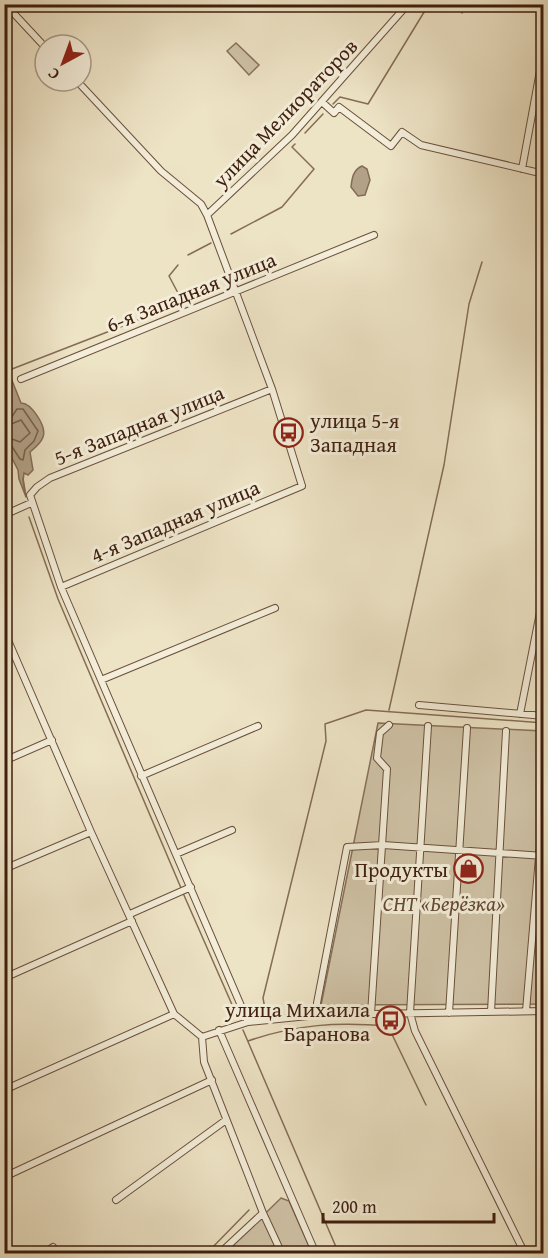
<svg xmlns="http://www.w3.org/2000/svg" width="548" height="1258" font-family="'Gentium Book Plus',serif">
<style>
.green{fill:#cfc2a6;stroke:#87705a;stroke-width:1.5}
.water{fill:#b2a087;stroke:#846c57;stroke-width:1.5}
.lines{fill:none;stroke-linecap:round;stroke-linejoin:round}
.shore{stroke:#78604a;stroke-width:1.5}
.stream{stroke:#846c57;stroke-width:1.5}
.street-casing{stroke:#6a503c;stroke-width:8}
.street{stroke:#f3edd9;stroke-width:6}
.labels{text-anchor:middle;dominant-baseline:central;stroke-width:6;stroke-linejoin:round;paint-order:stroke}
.street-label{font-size:21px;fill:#3f1f0e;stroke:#f3edd9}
.poi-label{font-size:21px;fill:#3f1f0e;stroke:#f3edd9;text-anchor:end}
.park-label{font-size:21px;font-style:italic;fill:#634834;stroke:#f3edd9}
</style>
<rect width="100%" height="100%" fill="#ede3c5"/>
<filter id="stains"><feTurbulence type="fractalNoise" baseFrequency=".00333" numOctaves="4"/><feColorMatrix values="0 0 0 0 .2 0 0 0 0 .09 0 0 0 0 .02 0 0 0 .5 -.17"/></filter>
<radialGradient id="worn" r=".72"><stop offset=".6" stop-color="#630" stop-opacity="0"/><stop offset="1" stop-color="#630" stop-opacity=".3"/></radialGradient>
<path class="green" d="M236,43L259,65L249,75L227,51Z
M378,723L543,731V1004L321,1005Z
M281,1198L289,1201L312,1253L224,1254Z"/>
<path class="water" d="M362,166L367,169L370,180L365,195L358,196L351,187C352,178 353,170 362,166Z
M9,373L21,403C31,403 47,426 43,437C41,443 35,448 30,452L33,470L28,475L24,473L23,481L26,497L19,479L18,470L5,445V416L12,402L8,386Z"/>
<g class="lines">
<path class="shore" d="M4,420L11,418L17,409H23L38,431L34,441L25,450L23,460L20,459L11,445L4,443
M4,427L21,420L30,433L20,442L4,436"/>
<path class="stream" d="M462,13L465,4
M333,104L340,97L368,104L429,4
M305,133L323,114
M231,234L282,207L314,169L292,147L295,144
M188,255L211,243
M9,374L12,369L164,310L178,293L169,276L178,265
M23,478L26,497
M29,517L58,599L181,888
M389,710L444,465L469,304L482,262
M183,893L237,1016
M266,1014L263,998L326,741L325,724L366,710L544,723
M243,1030L339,1254
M248,1041C297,1024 337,1022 388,1026L426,1105
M206,1254L249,1210"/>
<defs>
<path id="street" d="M5,4L45,47
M322,102L334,113L339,107L391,146L402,132L421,145L544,174
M522,169L544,49
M207,215L292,135L408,4
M21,379L374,235
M4,515L31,503
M61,587L302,486L272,389L207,215L201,204L161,171L77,81
M4,631L91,832L174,1014L202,1037
M101,680L275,608
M419,705L544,716
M520,714L544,592
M428,726L410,1013L415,1031L525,1254
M4,761L52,740
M141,776L258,726
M176,854L232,830
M4,869L91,832
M130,914L191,887
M4,978L132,921
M526,1011L544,798
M491,1012L506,731
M449,1013L467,728
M371,1014L387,769L377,758L380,733L389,725
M318,1015L317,1003L347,847L383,845L544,856
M248,1022L61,587L30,495L37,487L50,478L272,389
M219,1030L316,1254
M202,1037L248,1022L318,1015L544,1011
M202,1037L204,1062L263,1213L282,1254
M4,1090L174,1014
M4,1177L212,1080
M116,1200L226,1120
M4,1250L11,1254
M44,1254L53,1247
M219,1254L263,1213"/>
</defs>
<use href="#street" class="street-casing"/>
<use href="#street" class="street"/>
</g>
<defs>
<symbol id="bus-ring" viewBox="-11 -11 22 22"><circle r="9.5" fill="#f3edd9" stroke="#8f2418" stroke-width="1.5"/><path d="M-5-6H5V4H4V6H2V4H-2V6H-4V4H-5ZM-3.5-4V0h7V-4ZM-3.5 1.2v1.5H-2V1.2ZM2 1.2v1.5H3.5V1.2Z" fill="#8f2418"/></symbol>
<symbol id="shop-ring" viewBox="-11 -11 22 22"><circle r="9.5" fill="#f3edd9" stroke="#8f2418" stroke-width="1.5"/><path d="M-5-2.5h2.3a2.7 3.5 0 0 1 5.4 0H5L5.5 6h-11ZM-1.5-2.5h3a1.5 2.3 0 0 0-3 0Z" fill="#8f2418"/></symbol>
</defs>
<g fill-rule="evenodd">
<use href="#bus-ring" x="272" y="416" width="33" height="33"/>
<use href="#shop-ring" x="452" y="852" width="33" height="33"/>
<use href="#bus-ring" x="374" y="1004" width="33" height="33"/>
</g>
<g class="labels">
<g class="street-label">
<text transform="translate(285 113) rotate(-46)">улица Мелиораторов</text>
<text transform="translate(191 292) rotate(-22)">6-я Западная улица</text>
<text transform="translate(139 425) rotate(-22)">5-я Западная улица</text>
<text transform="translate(175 521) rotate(-23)">4-я Западная улица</text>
</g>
<g class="poi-label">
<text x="310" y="420" text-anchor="start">улица 5-я<tspan x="310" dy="24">Западная</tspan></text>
<text x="448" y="869">Продукты</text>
<text x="370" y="1009">улица Михаила<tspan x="370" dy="24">Баранова</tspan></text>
</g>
<g class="park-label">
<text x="444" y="903">СНТ «Берёзка»</text>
</g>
</g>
<rect width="548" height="1258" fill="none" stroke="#ede3c5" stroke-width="24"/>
<rect x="6" y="6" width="536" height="1246" fill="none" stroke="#3f1f0e" stroke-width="3"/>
<rect x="12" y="12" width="524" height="1234" fill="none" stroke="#3f1f0e" stroke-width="1.5"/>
<g transform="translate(63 63) rotate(221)"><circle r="28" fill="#f3edd9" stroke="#ab9b88" stroke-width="1.5"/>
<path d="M0-4.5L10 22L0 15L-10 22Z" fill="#8f2418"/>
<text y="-9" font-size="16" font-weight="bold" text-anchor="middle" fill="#3f1f0e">С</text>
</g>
<path d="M323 1213v9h171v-9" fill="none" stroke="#3f1f0e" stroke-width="3"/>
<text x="332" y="1213" font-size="18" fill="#3f1f0e" stroke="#f3edd9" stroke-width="4.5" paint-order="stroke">200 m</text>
<rect width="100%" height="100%" filter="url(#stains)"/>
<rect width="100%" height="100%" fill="url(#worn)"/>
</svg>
